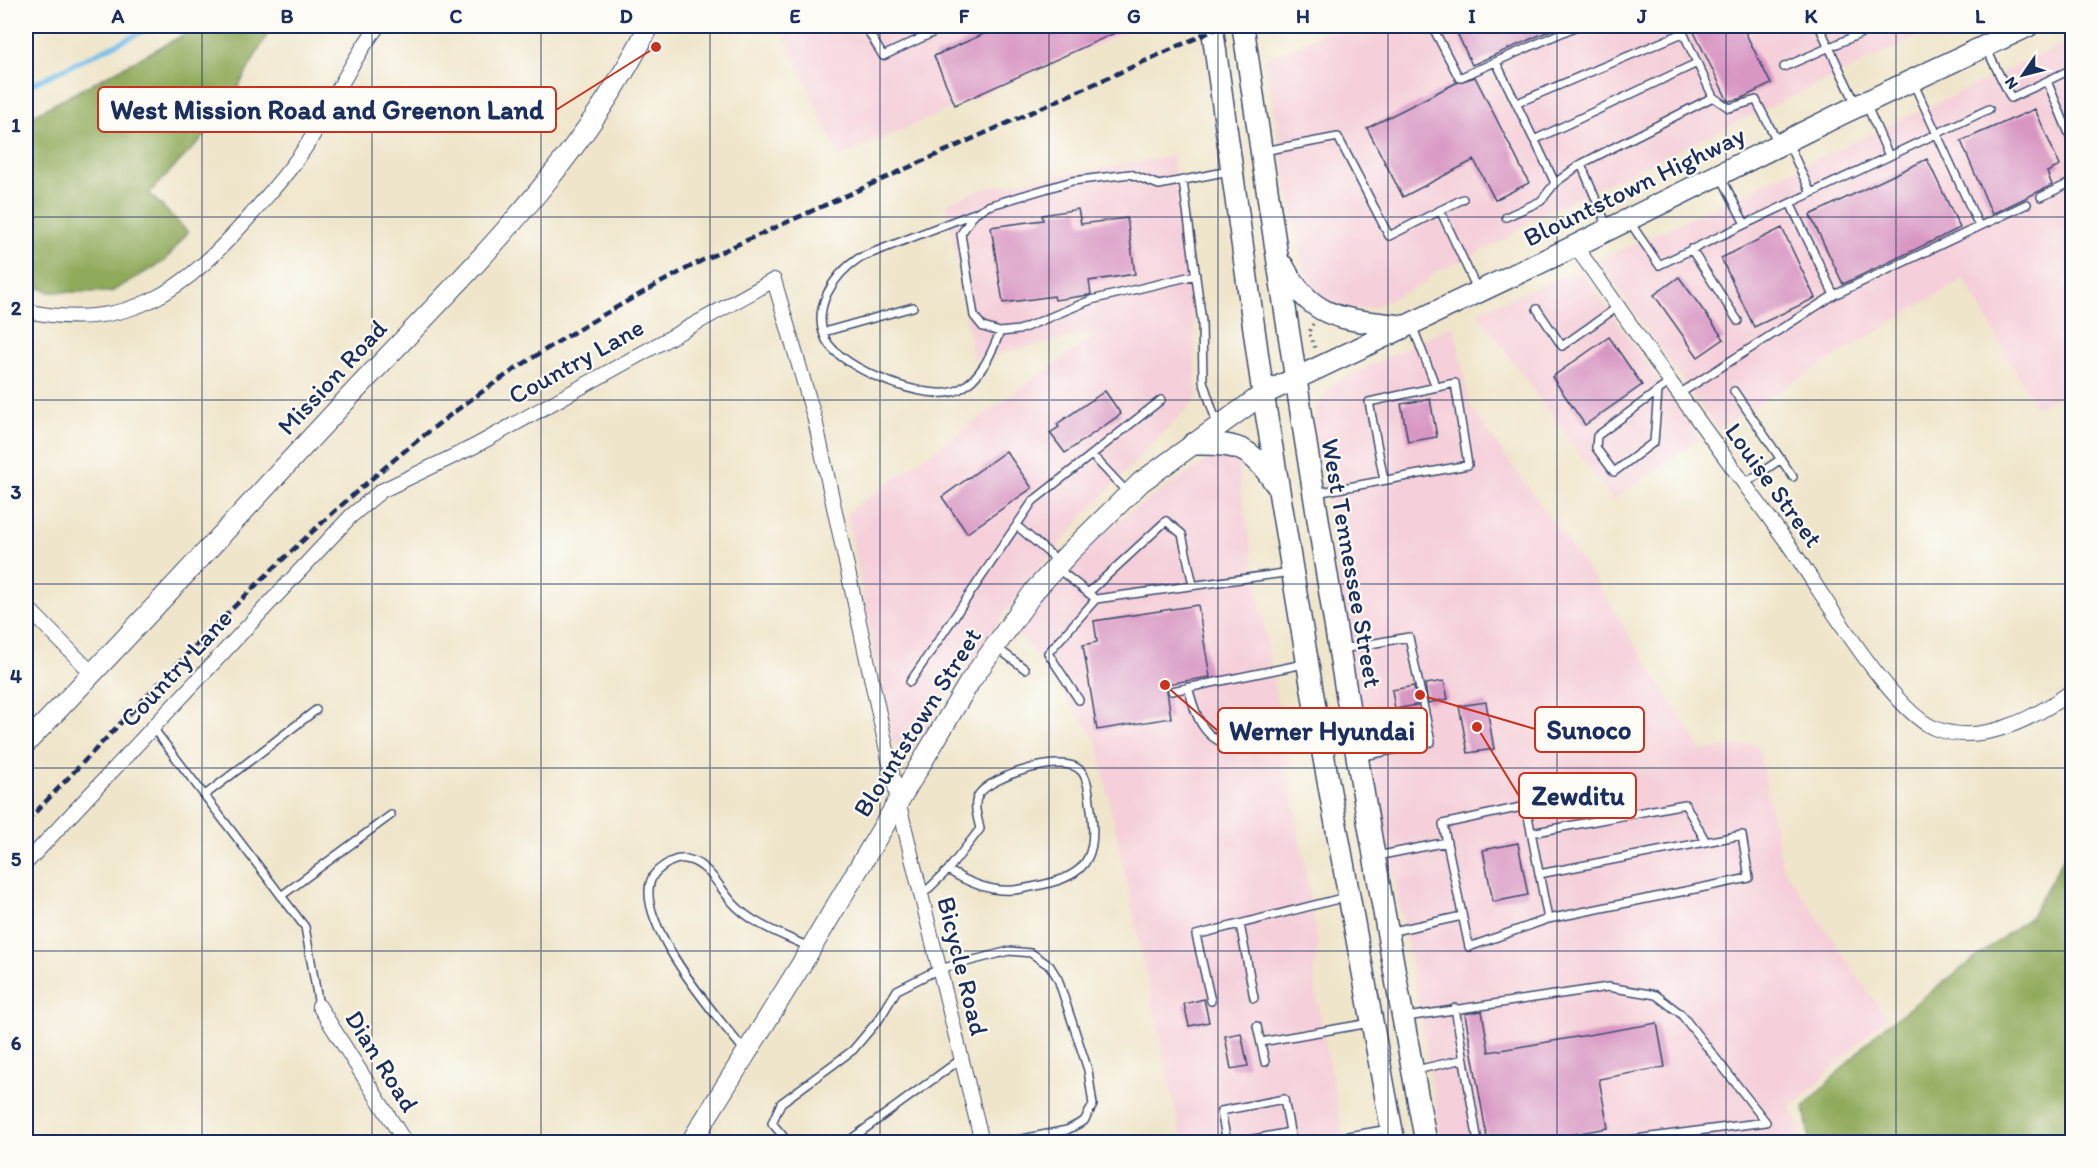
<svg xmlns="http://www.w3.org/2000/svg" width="2098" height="1168" font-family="Itim,sans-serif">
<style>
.built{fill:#f5cfd9}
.forest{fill:#90aa5c;stroke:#566c5d;stroke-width:1.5}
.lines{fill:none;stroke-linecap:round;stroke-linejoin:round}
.stream{stroke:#70bdea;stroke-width:5}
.building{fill:#d896c3}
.lane-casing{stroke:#3b4a6e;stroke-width:10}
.street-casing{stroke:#3b4a6e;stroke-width:16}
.secondary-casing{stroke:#3b4a6e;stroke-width:22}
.primary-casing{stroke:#3b4a6e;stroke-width:24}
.path{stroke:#3b4a6e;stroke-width:3;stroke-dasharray:1.5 4.5;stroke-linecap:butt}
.lane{stroke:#fff;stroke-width:7}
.street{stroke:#fff;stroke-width:14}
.secondary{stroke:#fff;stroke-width:20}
.primary{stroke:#fff;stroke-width:21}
.rail{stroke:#1b2f5e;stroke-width:4.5;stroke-dasharray:9 4.5;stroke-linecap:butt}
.grid{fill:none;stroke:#1b2f5e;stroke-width:1.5;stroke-opacity:0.55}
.labels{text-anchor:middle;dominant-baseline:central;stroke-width:4.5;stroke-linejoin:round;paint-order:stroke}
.street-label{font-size:26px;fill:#1b2f5e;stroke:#fdfcf7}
.leader{fill:none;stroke:#c8321e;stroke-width:2}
.callout-dot{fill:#c8321e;stroke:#fdfcf7;stroke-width:2}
.callout{fill:#fdfcf7;stroke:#c8321e;stroke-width:2}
.callout-label{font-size:27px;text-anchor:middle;font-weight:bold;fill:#1b2f5e}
.neatline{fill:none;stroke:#1b2f5e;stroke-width:2}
.grid-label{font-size:20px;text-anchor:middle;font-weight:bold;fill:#1b2f5e}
</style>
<rect width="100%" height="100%" fill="#fdfcf7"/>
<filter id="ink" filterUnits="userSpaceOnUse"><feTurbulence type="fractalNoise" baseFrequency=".0167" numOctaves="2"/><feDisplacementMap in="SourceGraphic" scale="12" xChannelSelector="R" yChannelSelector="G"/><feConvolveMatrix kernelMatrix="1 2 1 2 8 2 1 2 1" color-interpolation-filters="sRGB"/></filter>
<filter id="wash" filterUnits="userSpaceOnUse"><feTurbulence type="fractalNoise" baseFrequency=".008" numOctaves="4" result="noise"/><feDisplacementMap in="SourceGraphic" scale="24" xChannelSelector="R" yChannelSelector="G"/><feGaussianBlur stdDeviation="1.35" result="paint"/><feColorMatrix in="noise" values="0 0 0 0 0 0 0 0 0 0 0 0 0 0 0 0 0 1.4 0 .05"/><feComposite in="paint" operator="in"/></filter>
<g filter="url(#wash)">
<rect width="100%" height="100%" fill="#efe5ca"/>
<path class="built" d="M781,26H1133V29L839,157Z
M1340,26H1941L1530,220L1505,240L1432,274L1425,283L1372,308L1354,309L1325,301L1309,287L1305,280L1265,59Z
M2070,41L2072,390L2036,408L1964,278L1717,429L1598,261Z
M1172,156L1193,308L1197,398L1087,512L1022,589L945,700L909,759L892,741L847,513L1101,331L973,359L947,203L984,188Z
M1580,269L1700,439L1613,500L1477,312Z
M1454,325L1470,407L1595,580L1702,751L1757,743L1783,867L1886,1017L1790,1109L1796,1118L1802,1142H1442L1416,989L1342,610L1330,514L1314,425L1318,404L1336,382Z
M1217,454L1240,460L1238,470L1318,945L1314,967L1317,999L1344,1142H1182L1096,738L1017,632L1054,585L1104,533L1128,513Z"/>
<path class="forest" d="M200,26H272L220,120L149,193L188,232L165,261L111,292H50L26,283V119Z
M2072,843V1142H1810L1804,1107L1879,1031L2031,916Z"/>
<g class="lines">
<path class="stream" d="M26,87L154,26"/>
</g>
<g id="blocks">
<path class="building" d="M1002,26H1111L1115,33L955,105L934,56Z
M1454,26H1560L1472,65Z
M1691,26H1742L1771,84L1740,99L1728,101Z
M1475,77L1529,183L1495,200L1474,160L1403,197L1367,128L1456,83Z
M2035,109L2060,166L2047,172L2052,185L1992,214L1961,141Z
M1927,159L1960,228L1843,284L1810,215Z
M1078,209L1081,224L1127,218L1135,274L1089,281L1091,294L1089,295L1055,300L1054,296L1003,303L991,227L1043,220L1042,215Z
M1782,228L1815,298L1754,327L1721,258Z
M1679,277L1724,339L1698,357L1654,295Z
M1609,337L1642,385L1585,425L1552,377Z
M1105,391L1121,414L1065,453L1050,433L1059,427L1057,424Z
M1430,399L1437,437L1408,442L1401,404Z
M1006,451L1032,488L967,533L942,497Z
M1198,605L1210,677L1166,684L1171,718L1097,730L1083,645L1097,642L1094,621Z
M1444,681L1448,699L1428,703L1425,684Z
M1414,686L1417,705L1395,709L1392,690Z
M1486,702L1494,749L1468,753L1459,706Z
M1518,843L1528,895L1493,902L1483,850Z
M1204,999L1209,1022L1189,1026L1184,1004Z
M1482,1011L1489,1052L1657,1023L1665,1067L1599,1079L1608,1128L1523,1143H1488L1465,1014Z
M1241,1033L1248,1066L1231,1069L1225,1036Z"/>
</g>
</g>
<g filter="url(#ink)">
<use href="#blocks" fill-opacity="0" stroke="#3b4a6e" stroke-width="1.5"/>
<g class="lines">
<defs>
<path id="lane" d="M865,26L883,56L947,26
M1117,26L1118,28
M1432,26L1459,78L1577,26
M1680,26L1713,97L1729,108L1756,100L1778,143
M1819,26L1856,104
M869,33L885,26
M1986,48L2011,98L2072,69
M1496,62L1534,140L1697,63
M1784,67L1878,26
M2047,81L2072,141
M1913,82L1979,226
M1517,103L1683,33
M1867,106L1889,156
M1788,143L1811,193
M1537,145L1555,183
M1263,151L1338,137L1389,236L1463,199
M1581,164L1608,228
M1720,175L1745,224
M1183,181L1202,322L1203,381L1217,424
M2041,197L2072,182
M1790,203L1834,295
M1440,210L1477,289
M972,214L859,258C833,275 811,309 826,340C840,368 929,404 958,390C981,379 991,354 1000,332
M1506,217L1541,201L1555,183L1581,164L1713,97
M1629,221L1659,265L1989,109
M1691,249L1738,321
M1196,275L1091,300L1019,330L1000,332L983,327L974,316L961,234L975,213L988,206L1072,181L1130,174L1159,185L1229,171
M1537,309L1562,346L1619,306
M1412,325L1436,387
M824,332L913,307
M1658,391L1654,442L1614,472L1596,448L1597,436L1670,382
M1734,391L1793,477
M1679,394L1834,295L2027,204
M1092,455L1127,492
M1744,484L1781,459
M1316,493L1468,465L1455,383L1369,402L1384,480
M1017,526L1058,561
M1058,569L1092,596
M1088,593L1166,521L1182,534L1193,585
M996,647L1025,669
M1342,649L1409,637L1431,742L1359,757
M910,682L1033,501L1161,400
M1188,687C1196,716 1202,740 1235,747L1317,738
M1172,691L1304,664
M1079,700L1048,653L1096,599L1291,572
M153,728L305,927L319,1006
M205,795L316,710
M1531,833L1685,804L1706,842
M1377,856L1447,842
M1539,874L1742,835L1749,878L1548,919L1469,947L1443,824L1526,806L1548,919
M281,896L391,815
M921,896L948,870L980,829C978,818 972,804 979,794C992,776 1063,753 1080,770C1089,778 1089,797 1091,809C1100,871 1076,879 1021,889C995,894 970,884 948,870
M1240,924L1254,998
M1389,932L1462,916
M1211,1001L1196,935L1346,897
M1455,1008L1478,1142
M1406,1017L1608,987L1656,995L1681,1014L1766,1122L1613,1142
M1257,1026L1265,1062
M1261,1042L1370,1023
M745,1051C721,1022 620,907 657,871C665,864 675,857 686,859C708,863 719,887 732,902C752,925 784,935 811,948
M1416,1070L1464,1059
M788,1142L772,1123L781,1103L853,1050L880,1018L897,990L939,969L1009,951L1031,953L1050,966L1058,979L1088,1070L1093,1105L1084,1121L1067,1130L1007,1142
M847,1142L961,1059
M1227,1142L1221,1111L1284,1099L1292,1142
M1239,1142L1290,1132
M1314,1142L1389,1129"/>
<path id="street" d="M1575,246C1608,291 1639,338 1671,383C1709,436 1748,488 1786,541C1817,584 1889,709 1934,728C1981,747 2035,718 2072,691
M26,311C130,333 185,290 251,215C271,191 294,167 310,140C333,102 351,61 378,26
M26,606L93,674
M26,863L351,516L381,491L475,446L774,280L815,420L898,801L982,1142
M319,1006L405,1142"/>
<path id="secondary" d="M26,743C137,628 244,510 353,393C461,278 578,168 649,26
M691,1142L801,965L969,683L1035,590L1069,553L1141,482L1263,394"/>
<path id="primary" d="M1212,26L1263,394L1318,726L1394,1142
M1243,26C1297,399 1356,772 1426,1142
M1283,266C1312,321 1345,319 1402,326
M1263,394L1575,246L1843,113L2028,26
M1193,444C1235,443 1251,446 1275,483"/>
</defs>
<use href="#lane" class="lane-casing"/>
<use href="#street" class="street-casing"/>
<use href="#secondary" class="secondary-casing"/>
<use href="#primary" class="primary-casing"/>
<path class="path" d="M1313,324L1309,332L1315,348"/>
<use href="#lane" class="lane"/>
<use href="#street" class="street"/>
<use href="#secondary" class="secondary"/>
<use href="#primary" class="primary"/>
<path class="rail" d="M26,822C159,684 289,540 441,422C523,359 612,308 703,260L1223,26"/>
</g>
</g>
<path class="grid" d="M202,26V1142M372,26V1142M541,26V1142M710,26V1142M880,26V1142M1049,26V1142M1218,26V1142M1388,26V1142M1557,26V1142M1726,26V1142M1896,26V1142M26,217H2072M26,400H2072M26,584H2072M26,768H2072M26,951H2072"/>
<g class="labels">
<g class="street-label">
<text transform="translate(1634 186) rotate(-26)">Blountstown Highway</text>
<text transform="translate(576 361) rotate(-29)">Country Lane</text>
<text transform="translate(332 377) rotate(-47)">Mission Road</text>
<text transform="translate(1774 485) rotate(54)">Louise Street</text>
<text transform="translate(1352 563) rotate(80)">West Tennessee Street</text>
<text transform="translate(176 668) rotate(-47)">Country Lane</text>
<text transform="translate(917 722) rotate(-58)">Blountstown Street</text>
<text transform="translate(963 966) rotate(76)">Bicycle Road</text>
<text transform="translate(382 1061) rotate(58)">Dian Road</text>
</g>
</g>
<path class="leader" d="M656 47L556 110M1420 695L1535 729M1165 685L1218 731M1477 727L1519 796"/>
<g class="callout-dot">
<circle cx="656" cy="47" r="6"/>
<circle cx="1420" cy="695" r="6"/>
<circle cx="1165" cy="685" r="6"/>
<circle cx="1477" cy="727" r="6"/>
</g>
<g class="callout">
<rect x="98" y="87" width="458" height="45" rx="6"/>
<rect x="1535" y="707" width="109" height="45" rx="6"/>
<rect x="1218" y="708" width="209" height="45" rx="6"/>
<rect x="1519" y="773" width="117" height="45" rx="6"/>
</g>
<g class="callout-label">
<text x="327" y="119">West Mission Road and Greenon Land</text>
<text x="1589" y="739">Sunoco</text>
<text x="1322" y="740">Werner Hyundai</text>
<text x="1578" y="805">Zewditu</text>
</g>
<rect width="2098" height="1168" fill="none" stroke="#fdfcf7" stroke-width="66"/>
<g transform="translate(2023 75) rotate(235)" stroke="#fdfcf7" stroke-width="4.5" paint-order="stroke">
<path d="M0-4.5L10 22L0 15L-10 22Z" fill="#1b2f5e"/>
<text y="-9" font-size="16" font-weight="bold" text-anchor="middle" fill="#1b2f5e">N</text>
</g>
<rect x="33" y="33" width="2032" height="1102" class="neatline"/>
<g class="grid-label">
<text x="118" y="23">A</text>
<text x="287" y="23">B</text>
<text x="456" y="23">C</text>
<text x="626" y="23">D</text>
<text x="795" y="23">E</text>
<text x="964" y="23">F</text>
<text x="1134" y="23">G</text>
<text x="1303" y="23">H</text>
<text x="1472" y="23">I</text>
<text x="1642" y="23">J</text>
<text x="1811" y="23">K</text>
<text x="1980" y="23">L</text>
<text x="16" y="132">1</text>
<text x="16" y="315">2</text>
<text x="16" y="499">3</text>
<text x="16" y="683">4</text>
<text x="16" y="866">5</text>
<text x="16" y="1050">6</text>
</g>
</svg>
